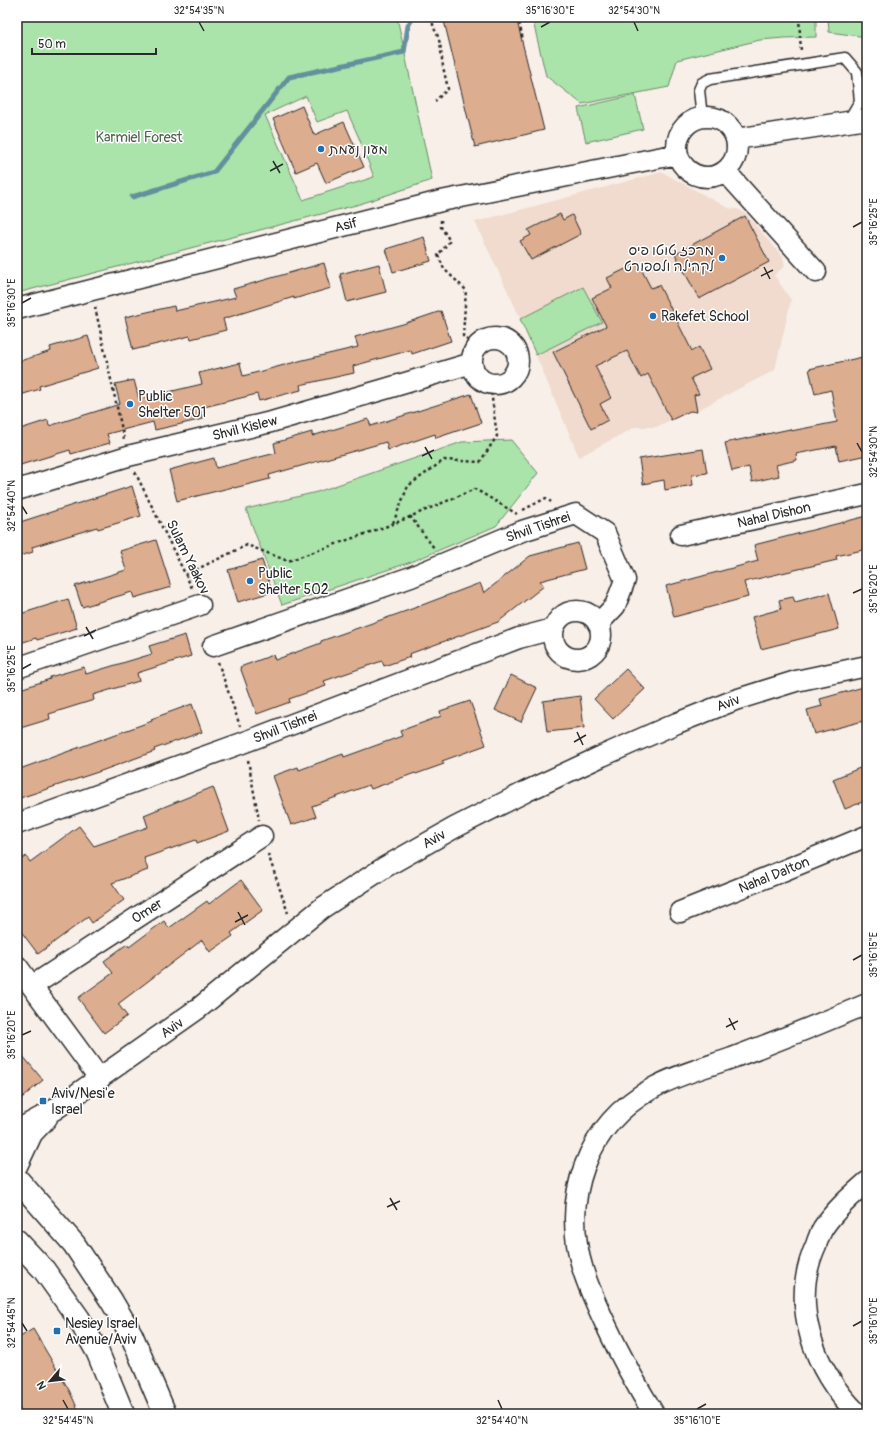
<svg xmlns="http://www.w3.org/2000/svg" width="884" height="1431" font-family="Pangolin,'Playpen Sans Hebrew',sans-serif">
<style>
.built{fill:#f0dbce}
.green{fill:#aae4aa;stroke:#6a886a;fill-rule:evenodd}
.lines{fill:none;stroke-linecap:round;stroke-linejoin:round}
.stream{stroke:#63909c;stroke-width:5}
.building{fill:#ddad8f;stroke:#2b2b2b}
.lane-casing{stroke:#2b2b2b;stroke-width:13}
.street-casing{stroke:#2b2b2b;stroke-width:23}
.secondary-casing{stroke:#2b2b2b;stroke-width:25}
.path{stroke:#2b2b2b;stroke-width:2.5;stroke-dasharray:3 3;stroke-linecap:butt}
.lane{stroke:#fff;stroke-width:10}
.street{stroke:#fff;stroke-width:20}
.secondary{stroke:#fff;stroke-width:22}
.ticks{fill:none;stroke:#2b2b2b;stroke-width:1.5}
.poi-dot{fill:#1f6fb2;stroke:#fff;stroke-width:1.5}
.labels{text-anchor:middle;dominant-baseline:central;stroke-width:3;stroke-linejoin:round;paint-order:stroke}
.park-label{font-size:14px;fill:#516251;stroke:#fff}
.poi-label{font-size:14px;fill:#2b2b2b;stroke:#fff;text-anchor:start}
.street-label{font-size:14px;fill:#2b2b2b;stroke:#fff}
.neatline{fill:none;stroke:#2b2b2b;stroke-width:1.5}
.ticks-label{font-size:10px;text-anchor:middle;fill:#2b2b2b}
</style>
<rect width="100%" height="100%" fill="#f8efe9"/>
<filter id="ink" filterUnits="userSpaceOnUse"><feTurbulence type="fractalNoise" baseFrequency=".025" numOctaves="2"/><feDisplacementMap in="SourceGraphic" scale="8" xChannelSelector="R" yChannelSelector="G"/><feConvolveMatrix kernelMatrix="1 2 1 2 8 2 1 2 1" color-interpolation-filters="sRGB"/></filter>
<g filter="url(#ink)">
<path class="built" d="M662,172L728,208L737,209L745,213L783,257L785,266L774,275L791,300L775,370L694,412L690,411L656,427H635L579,457L518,313L475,222Z"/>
<path class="green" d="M17,17H397L432,180L360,204L17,293ZM306,96L317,122L347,111L359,138L374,177L303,200L265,115Z
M532,17H816V37L784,38L760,40L677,60L669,87L582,104L546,76Z
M828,17H867V37L829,32Z
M635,95L643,129L586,142L578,108Z
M583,287L602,322L536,355L520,319Z
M511,440L538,473L496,526L411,562L282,605L246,509L317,492L462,442Z"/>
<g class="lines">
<path class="stream" d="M132,197L214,172L289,77L404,52L408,26L413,17"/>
</g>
<path class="building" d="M460,17H516L544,130L475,147L444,21Z
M302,106L314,135L344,122L364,167L326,183L317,163L296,172L273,119Z
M560,214L563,220L572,215L581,234L531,260L520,241L531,235L528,230Z
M745,216L769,262L699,299L675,254Z
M424,237L431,261L393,272L386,249Z
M324,263L331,288L294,299V297L223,319L226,330L191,339L190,336L133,350L125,317L174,306L175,311L236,297L233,289Z
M638,263L651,288L659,285L692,351L699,347L710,369L691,378L699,394L694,395L697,412L690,411L671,420L648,374L641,378L627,351L595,366L611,398L600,404L608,420L591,429L553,352L606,326L592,298L612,288L607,278Z
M379,264L386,292L347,302L340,274Z
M441,311L451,341L412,354L411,350L353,366L354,373L300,385L301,390L259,401L257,394L200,408L203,419L155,430L153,422L107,434L110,443L71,454L70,450L17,466V430L48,420L49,426L120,404L115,384L134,380L139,399L202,384L199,373L240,363L243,376L303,360L358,347L355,337L403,324Z
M88,336L98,368L39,386L40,389L17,396V362L51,351L50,347Z
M867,356V455L839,461L836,446L796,454L797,460L776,465L779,476L752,482L749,467L732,471L725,443L790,429L791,431L837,422L831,390L815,394L809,369Z
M471,394L481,423L436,438L435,434L388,450L386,442L269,475L270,479L234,488L233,487L177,501L169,470L214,458L216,468L276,453L274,443L312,432V436L368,419L371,426Z
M703,449L707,473L692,475L693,485L665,490L664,480L643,484L639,459Z
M132,486L141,516L98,529L97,527L32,547L33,552L17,557V523Z
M867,516V549L836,556L837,560L744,582L748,597L674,617L666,586L758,561L754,545Z
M156,540L171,587L134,598L132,592L82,607L75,586L126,570L120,551Z
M578,543L585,569L540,581L544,586L498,622L409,654L410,657L384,666L382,661L324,681L326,686L289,699L290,702L257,714L240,667L273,655L275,660L321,643V641L409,610L480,583L484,593L530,556Z
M262,560L272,592L238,602L228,570Z
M829,593L839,629L761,649L752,617L781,609L779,600L793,597L795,602Z
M68,599L77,628L37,640L36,638L17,644V615Z
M185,635L191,656L137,673L139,681L93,695L94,700L49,714L50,719L17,729V690L50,679V677L84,667L86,674L152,654L149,646Z
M626,669L645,689L613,719L594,699Z
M511,675L537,688L521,722L495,710Z
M867,686V720L814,734L807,710L822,706L820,699Z
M580,696L584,728L547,732L543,701Z
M470,701L486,745L442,761L444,764L416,774L415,773L371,789L369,785L312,806L316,817L291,825L273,776L298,767L299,770L343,754L344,757L402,736L400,731L441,716L440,711Z
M192,704L202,732L154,749L155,751L101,771L17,799V770L152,721L151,719Z
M867,765V800L845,809L833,779Z
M213,787L229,831L197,843L196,840L144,858L148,870L112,883L124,900L92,923L88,917L38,954L17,926V863L26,856L30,862L79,826L94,846L148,827L144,815Z
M241,880L263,910L231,933L233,936L210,952L202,940L118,1004L127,1016L104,1033L78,998L113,973L104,961L127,944L129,947L164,921L169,928L207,901L209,904Z
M17,1049L43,1080L17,1102Z
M33,1329L69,1390L80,1414H22L17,1403V1339Z"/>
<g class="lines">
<defs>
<path id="lane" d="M702,117L699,90L702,83L710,79L845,58L857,72L860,101L848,121"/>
<path id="street" d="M677 147a30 30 0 1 1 60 0a30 30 0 1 1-60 0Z
M736,139L867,119
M725,171L816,272
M17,309L441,201L678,154
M472 361a23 23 0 1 1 46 0a23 23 0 1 1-46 0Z
M17,490L128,456L271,422L385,389L472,363
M681,535L867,494
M553 635a24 24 0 1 1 48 0a24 24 0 1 1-48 0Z
M213,646L411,577L522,531L576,514L605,533L625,580L615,606L598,624
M17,668L200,605
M17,824L245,742L519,638L553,629
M680,912L780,872L867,836
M17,966L100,1079
M32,986L262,836
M17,1130L54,1110L199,1008L322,908L385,867L454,828L527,791L602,756L677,723L735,700L796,681L867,666
M17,1166L32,1134L47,1118
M654,1414C636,1385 620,1355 605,1323C597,1306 589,1289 583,1270C561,1198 586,1125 653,1088C676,1075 706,1067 732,1058C777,1041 822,1023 867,1004
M858,1414C814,1371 789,1304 816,1245C818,1239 820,1233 823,1228C835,1210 851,1196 867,1182"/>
<path id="secondary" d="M17,1179L74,1244L111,1300L131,1334L165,1414
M17,1241L44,1270L79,1319L98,1353L123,1414"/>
</defs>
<use href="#lane" class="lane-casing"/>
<use href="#street" class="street-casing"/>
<use href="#secondary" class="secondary-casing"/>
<path class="path" d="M434,17C430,26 437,31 439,40C441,47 441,52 442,59C443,69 446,79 448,89L435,101
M518,17L523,40
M799,17L801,52
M441,220V227L450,241L438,255L444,269L466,290L463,336L473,345
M95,307L124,439
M135,472L193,590
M523,510L546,498L551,502
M410,516L434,548
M393,523L408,486L444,460L480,462L497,436L490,383
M185,575L247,545L288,561L393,524L475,489L517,514
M218,662L240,726
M248,760L259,820
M268,854L288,913"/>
<use href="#lane" class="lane"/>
<use href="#street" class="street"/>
<use href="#secondary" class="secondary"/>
</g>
</g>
<path class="ticks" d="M199,22L204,31M634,22L638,31M541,27L550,22M273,161L280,173M270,171L283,164M853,227L862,222M764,267L770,279M761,276L773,270M22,303L31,298M857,443L862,452M425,447L432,459M422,456L434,450M22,506L27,514M853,593L862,589M86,627L93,639M84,636L96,630M22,669L31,664M577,732L583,745M574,742L586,735M238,912L245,925M235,922L248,915M853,960L862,955M729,1018L735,1030M726,1027L738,1021M22,1035L31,1031M390,1198L397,1210M387,1207L400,1201M22,1323L27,1331M853,1326L862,1321M63,1400L68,1409M498,1400L502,1409M697,1409L706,1404"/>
<g class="poi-dot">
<circle cx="321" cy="149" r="4"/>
<circle cx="722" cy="258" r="4"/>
<circle cx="653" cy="316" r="4"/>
<circle cx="130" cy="404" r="4"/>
<circle cx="250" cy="581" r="4"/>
<rect x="39" y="1097" width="8" height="8" rx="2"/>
<rect x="53" y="1327" width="8" height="8" rx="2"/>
</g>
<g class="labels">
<g class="park-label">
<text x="139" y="137">Karmiel Forest</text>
</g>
<g class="poi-label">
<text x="329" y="149">מעון נעמת</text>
<text x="714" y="250" text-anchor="end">מרכז טוטו פיס<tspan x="714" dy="16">לקהילה ולספורט</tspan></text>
<text x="661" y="316">Rakefet School</text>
<text x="138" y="396">Public<tspan x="138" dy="16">Shelter 501</tspan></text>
<text x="258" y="573">Public<tspan x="258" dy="16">Shelter 502</tspan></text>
<text x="51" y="1093">Aviv/Nesi'e<tspan x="51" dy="16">Israel</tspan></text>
<text x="65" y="1323">Nesiey Israel<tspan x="65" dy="16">Avenue/Aviv</tspan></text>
</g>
<g class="street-label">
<text transform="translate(346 225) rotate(-14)">Asif</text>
<text transform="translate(245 428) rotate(-14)">Shvil Kislew</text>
<text transform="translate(774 515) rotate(-13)">Nahal Dishon</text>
<text transform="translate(538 527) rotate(-19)">Shvil Tishrei</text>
<text transform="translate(188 557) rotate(64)">Sulam Yaakov</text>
<text transform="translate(728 703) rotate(-20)">Aviv</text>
<text transform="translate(285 727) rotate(-21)">Shvil Tishrei</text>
<text transform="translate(434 839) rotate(-29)">Aviv</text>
<text transform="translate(774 875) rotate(-22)">Nahal Dalton</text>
<text transform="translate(147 911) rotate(-33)">Omer</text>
<text transform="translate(172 1028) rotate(-35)">Aviv</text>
</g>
</g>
<rect width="884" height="1431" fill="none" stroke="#fff" stroke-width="44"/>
<g transform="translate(50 1381) rotate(242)" stroke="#ffffff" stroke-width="3" paint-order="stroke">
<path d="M0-3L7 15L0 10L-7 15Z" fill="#2b2b2b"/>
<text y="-6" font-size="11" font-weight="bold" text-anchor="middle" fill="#2b2b2b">N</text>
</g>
<path d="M32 48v6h124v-6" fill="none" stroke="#2b2b2b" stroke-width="2"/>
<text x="38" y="48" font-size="12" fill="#2b2b2b" stroke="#ffffff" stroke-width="3" paint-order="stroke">50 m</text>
<rect x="22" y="22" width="840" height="1387" class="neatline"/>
<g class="ticks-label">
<text x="199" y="14">32°54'35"N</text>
<text x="550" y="14">35°16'30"E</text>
<text x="634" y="14">32°54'30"N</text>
<text transform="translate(873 222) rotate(-90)" y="4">35°16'25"E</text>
<text transform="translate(11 303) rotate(-90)" y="4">35°16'30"E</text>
<text transform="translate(873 452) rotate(-90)" y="4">32°54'30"N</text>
<text transform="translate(11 506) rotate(-90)" y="4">32°54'40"N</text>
<text transform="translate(873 589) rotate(-90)" y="4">35°16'20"E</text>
<text transform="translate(11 669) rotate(-90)" y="4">35°16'25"E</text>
<text transform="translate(873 955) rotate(-90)" y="4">35°16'15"E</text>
<text transform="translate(11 1035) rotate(-90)" y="4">35°16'20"E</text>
<text transform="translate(873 1321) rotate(-90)" y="4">35°16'10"E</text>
<text transform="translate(11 1323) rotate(-90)" y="4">32°54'45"N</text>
<text x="68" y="1424">32°54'45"N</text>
<text x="502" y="1424">32°54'40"N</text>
<text x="697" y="1424">35°16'10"E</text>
</g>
</svg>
